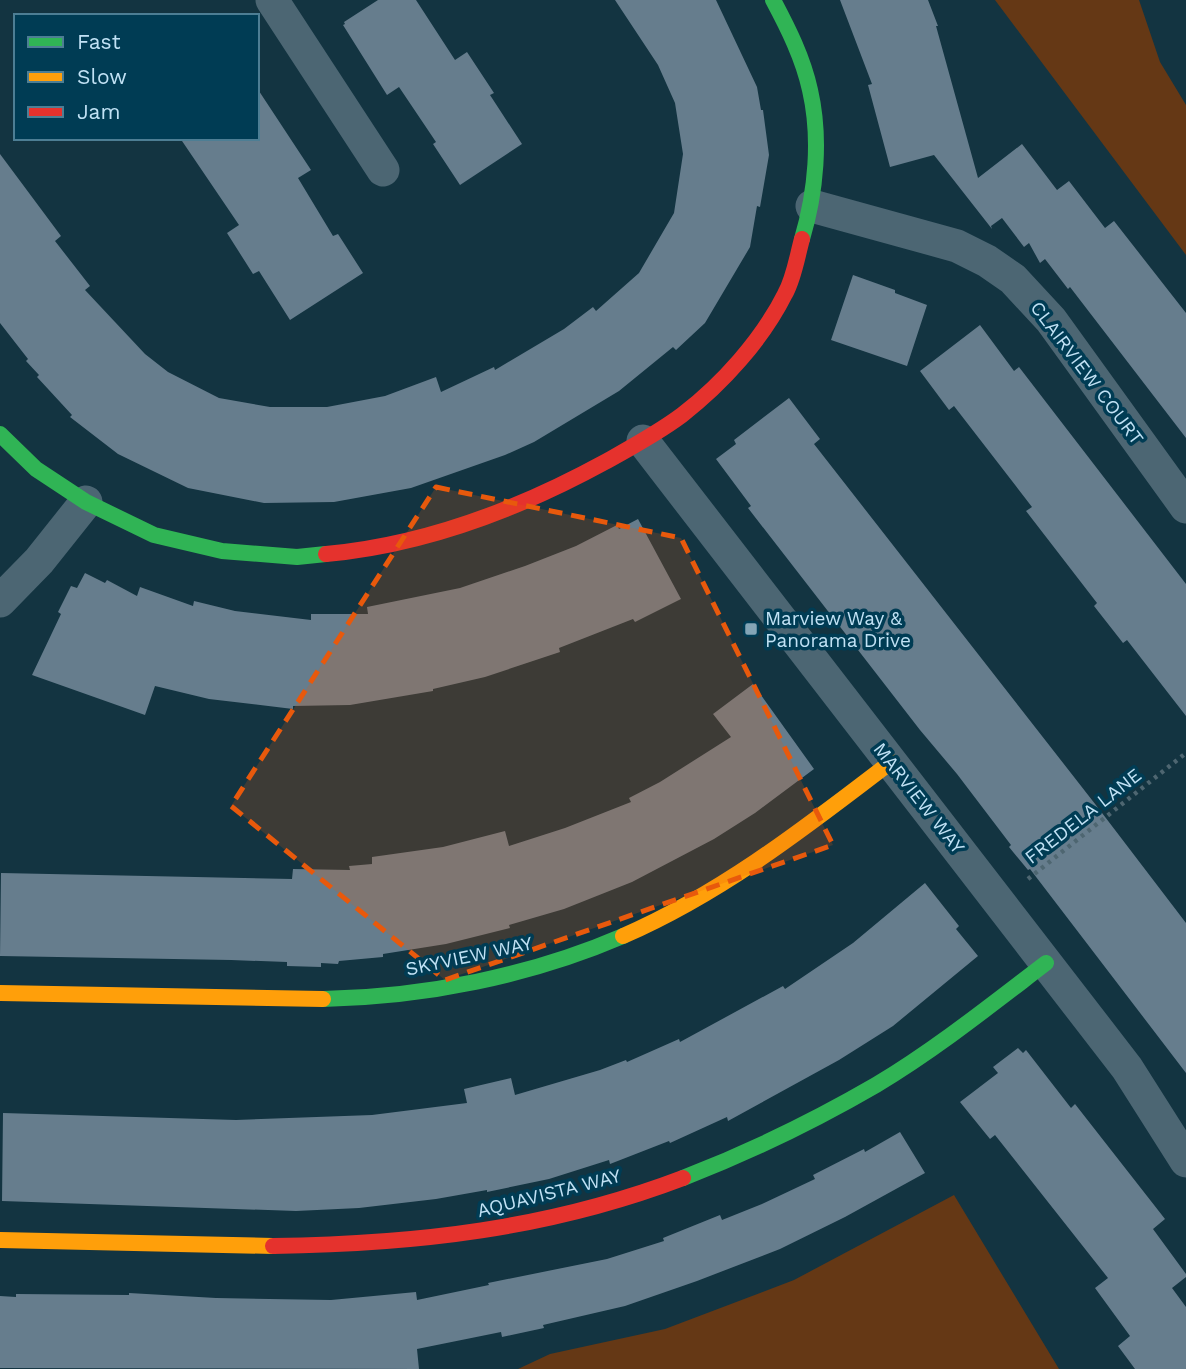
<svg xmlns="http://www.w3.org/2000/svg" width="1186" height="1369" font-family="'Work Sans',sans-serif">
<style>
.green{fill:#653815}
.building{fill:#667d8d}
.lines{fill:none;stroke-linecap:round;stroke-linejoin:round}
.path{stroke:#4e6671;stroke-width:4.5;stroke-dasharray:3.5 5;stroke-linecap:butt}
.street{stroke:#4c6673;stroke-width:33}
.fast{stroke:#30b455;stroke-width:16}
.slow{stroke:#ff9f0a;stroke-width:16}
.jam{stroke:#e5322d;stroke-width:16}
.marked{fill:#e8590c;fill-opacity:0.2;stroke:#e8590c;stroke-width:5;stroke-dasharray:14 9;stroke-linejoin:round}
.poi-dot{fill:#84a5b6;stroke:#003c54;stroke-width:2.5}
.labels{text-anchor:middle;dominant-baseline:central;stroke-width:7;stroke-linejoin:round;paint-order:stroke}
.street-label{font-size:19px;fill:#c1e2f5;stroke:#003c54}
.poi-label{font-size:19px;fill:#c1e2f5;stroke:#003c54;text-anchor:start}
</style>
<rect width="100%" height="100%" fill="#133441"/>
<path class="green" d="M995,0H1139L1160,62L1186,105V255Z
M954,1195L1059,1369H518L550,1354L665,1329L794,1280Z"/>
<path class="building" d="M378,0H416L455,60L467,52L494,93L490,95L522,144L460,185L433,144L436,142L399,87L387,95L343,25L345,24L344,22Z
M615,0H716L757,87L761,110H763L769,155L760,207L757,206L750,247L705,323L676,350L673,347L619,391L534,442L505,455L411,488L334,502L264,503L188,488L118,454L70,417L72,415L37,377L39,375L26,361L28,359L0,323V154L61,236L55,241L90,286L85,290L145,354L168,372L219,398L270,407H327L385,396L436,377L441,392L494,367L495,370L564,329L593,307L596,311L639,273L674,213L683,154L675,103L658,65Z
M840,0H928L938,26H936L978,178L1022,144L1057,190L1069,181L1105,228L1114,221L1186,313V438L1070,287L1068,289L1045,259L1040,263L1029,243L1024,247L1002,218L991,226L992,229L934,155L890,167L868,85L872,84Z
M257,88L311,170L298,178L333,236L338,234L363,273L290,320L259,271L253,274L227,233L239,225L180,138H257Z
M853,275L895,290V293L927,305L907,366L831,340Z
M980,325L1014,371L1019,367L1186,584V716L1127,640L1123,643L1094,606L1097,603L1026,511L1032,507L954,406L949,410L920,371Z
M789,398L820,439L814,444L1099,809L1186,923V1073L1030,869L1028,870L1009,847L1011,845L957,774L920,730L748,508L751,506L716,459L736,444L734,440Z
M638,519L681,599L635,622L633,619L559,648L560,652L485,677L433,689V691L350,705L293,706V709L209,699L155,686L145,715L32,675L61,614L58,612L71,586L77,588L85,573L105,583L107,580L137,596L140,587L193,606L194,601L235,611L311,620V614H368L367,607L460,588L525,566L576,546L617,525L619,529Z
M753,684L814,769L755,813L714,839L632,882L564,909L509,925L510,928L446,944L383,954V957L339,961L338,964L321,963V967L287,966V962L231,960L0,956L1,873L292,879L293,869L350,870L349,866L372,864V857L443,847L505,831L509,846L565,828L631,802L629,798L660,782L731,737L713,714Z
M925,883L959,926L956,929L978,956L893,1026L839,1060L728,1121L727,1117L670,1143L669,1141L610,1164L609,1160L549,1179L487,1192V1190L436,1199L359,1208L296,1211L2,1201L3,1113L236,1120L372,1115L467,1103L464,1089L511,1078L515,1095L600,1070L626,1060L627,1062L679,1039L680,1042L783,986L785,989L853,943Z
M1018,1048L1023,1053L1026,1050L1071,1108L1075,1104L1165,1219L1153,1229L1186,1274V1277L1172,1288L1186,1307V1369H1135L1118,1346L1130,1336L1095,1288L1108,1278L995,1135L990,1139L960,1102L998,1073L993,1067Z
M900,1132L925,1173L845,1217L780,1249L697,1281L625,1306L543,1325L544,1328L502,1337L501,1332L417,1349L419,1369L0,1368V1296L16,1297V1294L129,1295V1293L216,1298L331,1300L416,1292L417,1300L489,1285L488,1283L607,1259L664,1241L663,1238L720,1215L722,1220L762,1204L815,1179L813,1175L864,1149L865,1152Z"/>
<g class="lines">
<path class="path" d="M1028,879L1186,753"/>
<path class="street" d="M272,0L383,170
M812,206L957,246L987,261L1013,279L1051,320L1186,507
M643,441L1127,1068L1186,1161
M0,601L39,561L86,502"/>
<path class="fast" d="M773,0C788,28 803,58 810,90C821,138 816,192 802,239
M0,434L36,469L86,502L154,535L222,551L297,557L326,554
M323,999C425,997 530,976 623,936
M683,1178C750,1152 814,1121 876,1085C936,1049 991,1005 1046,963"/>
<path class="slow" d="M623,936C722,893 806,827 891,762
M0,993L323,999
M0,1240L273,1246"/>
<path class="jam" d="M326,554C425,545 519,509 605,462C632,447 658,433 682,415C722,384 762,340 785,294C794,278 797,257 802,239
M273,1246C416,1244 549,1229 683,1178"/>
</g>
<path class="marked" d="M436,487L681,538L833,845L445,980L231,806Z"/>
<rect class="poi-dot" x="744" y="622" width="14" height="14" rx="3.5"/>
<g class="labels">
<g class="street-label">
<text transform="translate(1087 373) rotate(53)">CLAIRVIEW COURT</text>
<text transform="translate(919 798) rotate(52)">MARVIEW WAY</text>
<text transform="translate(1083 816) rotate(-38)">FREDELA LANE</text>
<text transform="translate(469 956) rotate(-12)">SKYVIEW WAY</text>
<text transform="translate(549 1193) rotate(-14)">AQUAVISTA WAY</text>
</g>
<g class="poi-label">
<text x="765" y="618">Marview Way &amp;<tspan x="765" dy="22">Panorama Drive</tspan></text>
</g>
</g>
<rect x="14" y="14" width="245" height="126" fill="#003c54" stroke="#4d7e94" stroke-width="2"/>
<rect x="28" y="37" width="35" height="10" fill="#30b455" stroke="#4d7e94" stroke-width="2"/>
<text x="77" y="49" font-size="21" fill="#c1e2f5">Fast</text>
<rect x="28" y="72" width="35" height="10" fill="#ff9f0a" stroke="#4d7e94" stroke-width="2"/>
<text x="77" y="84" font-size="21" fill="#c1e2f5">Slow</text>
<rect x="28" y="107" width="35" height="10" fill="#e5322d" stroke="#4d7e94" stroke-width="2"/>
<text x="77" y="119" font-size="21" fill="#c1e2f5">Jam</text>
</svg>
